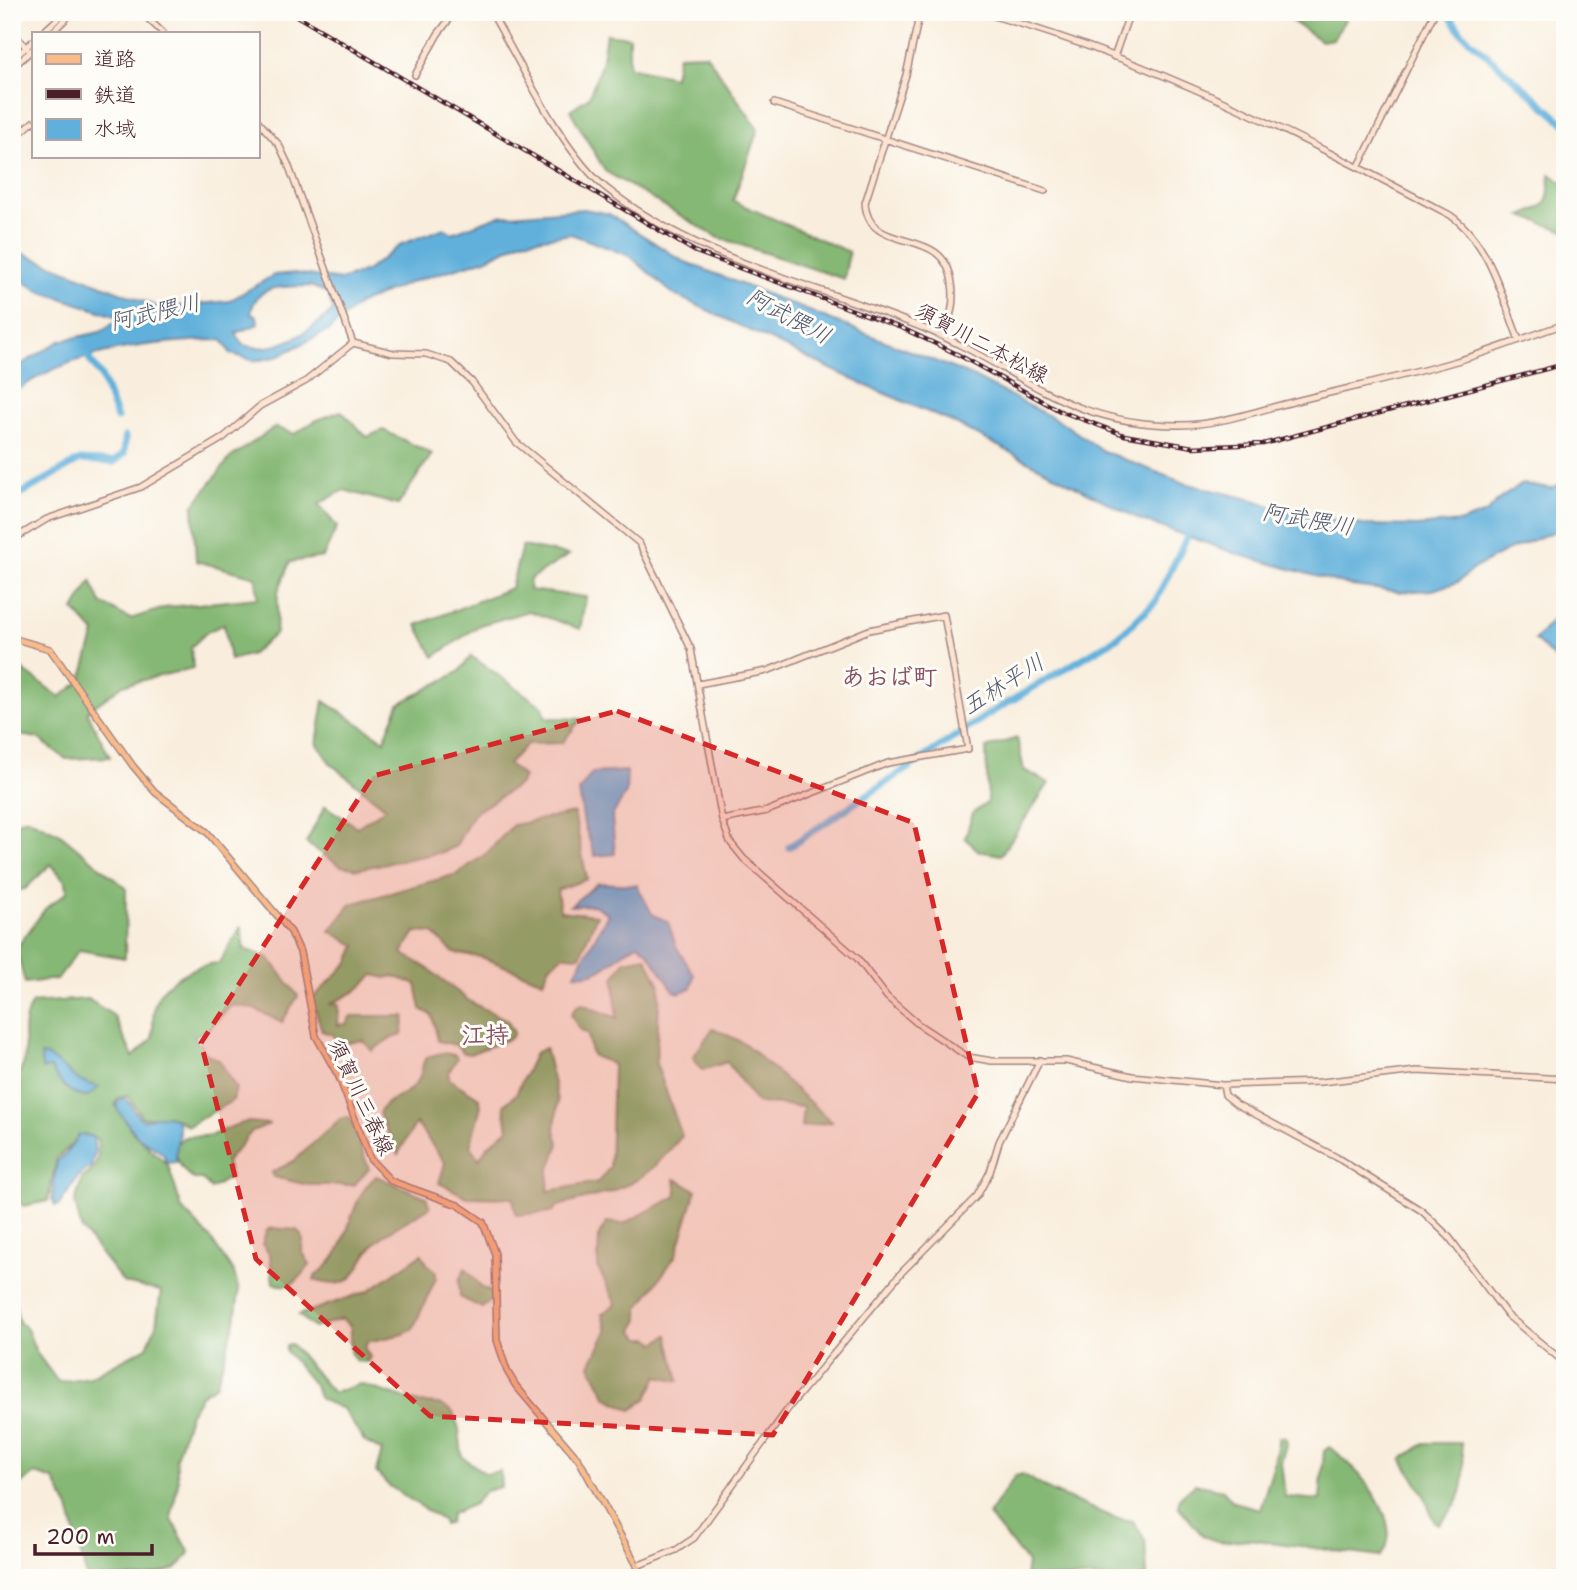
<svg xmlns="http://www.w3.org/2000/svg" width="1577" height="1590" font-family="'Shantell Sans','Klee One',sans-serif">
<style>
.forest{fill:#85b874;stroke:#686c50;stroke-width:2}
.water{fill:#61b0db;stroke:#566883;stroke-width:2;fill-rule:evenodd}
.lines{fill:none;stroke-linecap:round;stroke-linejoin:round}
.river{stroke:#61b0db;stroke-width:7}
.secondary-casing{stroke:#a28684;stroke-width:8}
.primary-casing{stroke:#a28684;stroke-width:8}
.secondary{stroke:#fde4d1;stroke-width:5}
.primary{stroke:#fabb8b;stroke-width:5}
.rail-casing{stroke:#4a1f2b;stroke-width:4.5}
.rail{stroke:#fdfcf7;stroke-width:2;stroke-dasharray:5;stroke-linecap:butt}
.marked{fill:#d62828;fill-opacity:0.2;stroke:#d62828;stroke-width:5;stroke-dasharray:14 9;stroke-linejoin:round}
.labels{text-anchor:middle;dominant-baseline:central;stroke-width:6;stroke-linejoin:round;paint-order:stroke}
.street-label{font-size:21px;fill:#4a1f2b;stroke:#fdfcf7}
.water-label{font-size:23px;font-style:italic;fill:#535971;stroke:#fdfcf7}
.quarter-label{font-size:24px;font-weight:bold;fill:#874f62;stroke:#fdfcf7}
</style>
<rect width="100%" height="100%" fill="#fdfcf7"/>
<filter id="ink" filterUnits="userSpaceOnUse"><feTurbulence type="fractalNoise" baseFrequency=".0143" numOctaves="2"/><feDisplacementMap in="SourceGraphic" scale="14" xChannelSelector="R" yChannelSelector="G"/><feConvolveMatrix kernelMatrix="1 2 1 2 8 2 1 2 1" color-interpolation-filters="sRGB"/></filter>
<filter id="wash" filterUnits="userSpaceOnUse"><feTurbulence type="fractalNoise" baseFrequency=".00686" numOctaves="4" result="noise"/><feDisplacementMap in="SourceGraphic" scale="28" xChannelSelector="R" yChannelSelector="G"/><feGaussianBlur stdDeviation="1.57" result="paint"/><feColorMatrix in="noise" values="0 0 0 0 0 0 0 0 0 0 0 0 0 0 0 0 0 1.4 0 .05"/><feComposite in="paint" operator="in"/></filter>
<g filter="url(#wash)">
<rect width="100%" height="100%" fill="#f9eedd"/>
<path class="forest" d="M1295,12H1353L1348,15L1333,39L1321,41L1292,21Z
M606,34L629,37V67L674,77L678,55L706,54L758,129L733,201L849,252L844,279L717,237L605,171L570,110L589,97L601,65Z
M1550,174L1565,184V231L1522,216C1551,205 1548,203 1550,174Z
M341,411L367,437L383,430L432,454L398,505L344,490L319,504L337,527L323,557L290,562L278,592L276,633L252,654L230,660L224,624L207,632L191,647L193,668L123,685L87,712L110,757L66,759L38,738L12,734V662L60,697L81,681L95,633L74,610L91,581L101,603L130,619L168,607L258,598L256,577L196,561L193,506L230,458L275,427L295,434L315,421Z
M522,546L569,555L530,579L529,590L586,597L580,629L529,611L480,625L434,657L417,625L511,588Z
M471,656L543,707L546,718L581,719L562,743L527,744L508,764L524,777L520,784L473,814L456,846L443,852L358,869L341,866L306,843L325,806L357,827L386,808L331,764L317,743L324,701L384,740L399,704L459,672Z
M1017,738L1024,770L1049,783L1001,855L979,851L965,838L973,813L988,802L986,748Z
M574,813L587,879L557,890L560,911L597,915L580,956L563,955L550,966L543,981L481,957L454,953L433,933L415,932L402,953L427,968L472,1003L507,1020L514,1033L511,1038L470,1054L464,1053L456,1045L438,1041L432,1015L421,1009L416,984L393,976L386,978L374,975L356,991L331,1004L339,1005L338,1025L346,1024L351,1016H405L402,1035L389,1039L372,1051L363,1040L338,1045L333,1035L322,1031L312,999L349,962L356,946L330,931L351,904L457,874L487,853L513,825Z
M27,818L59,833L126,888L125,958L79,950L57,979L25,983L16,949L45,909L67,892L66,882L51,864L25,889L12,891V823Z
M241,927L244,949L269,958L298,996L282,1022L252,1008L232,1005L209,1028L194,1036L205,1053L219,1060L236,1088L233,1100L188,1126C166,1110 165,1119 142,1117L128,1096L118,1098L115,1105L134,1134L168,1165L182,1209L210,1238L234,1273L239,1291L235,1321L216,1385L202,1394L189,1415L176,1458L178,1483L171,1518L190,1553L176,1569L145,1578H87L69,1509L54,1480L35,1474L12,1490V1292L19,1322L27,1329L36,1352L58,1382L90,1377L147,1347L156,1325L161,1291L124,1283L82,1230L75,1203L82,1178C97,1170 100,1155 97,1139L86,1134C74,1138 68,1151 57,1157L48,1201L24,1206L17,1202L19,1191L12,1165V1080C38,1060 13,1035 32,1003L88,999L114,1016L133,1057L152,1039C154,1028 152,1010 156,1001C165,979 198,964 219,963Z
M646,957L660,985L656,1063L682,1136L655,1166L637,1180L611,1192L558,1206L552,1212L516,1215L513,1198L467,1197L439,1183L445,1163L416,1123L398,1154L379,1114C383,1100 403,1097 413,1087C423,1077 420,1068 426,1057L442,1053L455,1055L457,1058L449,1072V1079L479,1098L481,1106L470,1146L479,1159L487,1147L508,1129L504,1105L516,1094L535,1053L545,1048L558,1100L555,1130L559,1144L549,1171L548,1191L598,1182L610,1167L613,1065C595,1052 591,1067 588,1034L579,1029L571,1014L578,1005L582,1004L617,1018L614,978L625,961Z
M713,1028L744,1043L832,1122L801,1127L803,1107L757,1103L727,1062L702,1070L693,1057Z
M347,1117L351,1120L369,1169L354,1185H308L273,1177L272,1172L294,1161L340,1119Z
M248,1122L270,1124L252,1131L226,1162L230,1177L211,1189L202,1179H194C183,1174 166,1147 183,1138C192,1134 203,1138 211,1135C224,1132 234,1123 248,1122Z
M376,1176L426,1197L430,1207C413,1218 390,1228 375,1243C354,1266 358,1294 314,1280L315,1276C356,1249 342,1207 376,1176Z
M675,1179L696,1190L676,1255L639,1308V1320L633,1330L640,1338H650L656,1343L668,1335L679,1381L658,1376L647,1398L632,1410L607,1398L590,1365L607,1331L602,1314L616,1304L598,1268L599,1235L607,1222L623,1224L677,1196Z
M271,1228L297,1230L303,1238L302,1251L310,1265C299,1280 292,1290 273,1283L270,1255L262,1244L267,1230Z
M422,1254L427,1264L436,1271V1278L413,1329L404,1334L367,1342L365,1349L370,1357L367,1362L356,1361L350,1352L351,1327L342,1319L314,1328L299,1315L368,1291Z
M465,1268L481,1287L491,1292L492,1299L482,1308L460,1297L459,1280Z
M291,1344L333,1393L360,1384L419,1403L439,1404L453,1412L459,1429L462,1457L486,1474L500,1471L501,1487L485,1491L474,1504L451,1514L450,1523L444,1525L443,1521L388,1485L376,1472L382,1451L365,1442L343,1409L320,1399L314,1385L286,1351V1345Z
M1279,1437H1284L1287,1441L1281,1462L1285,1497L1320,1500L1324,1451L1329,1447C1355,1463 1411,1528 1379,1557L1249,1539L1221,1542L1211,1539L1203,1536L1178,1506L1180,1497L1195,1484L1223,1490L1233,1502L1260,1509L1273,1468Z
M1425,1443H1461C1467,1477 1466,1501 1438,1524L1434,1521L1423,1493L1402,1459Z
M1022,1474L1053,1492L1114,1518L1133,1521L1145,1540L1147,1578H1025L1027,1562L988,1515L1015,1476Z"/>
<path class="water" d="M584,209L609,214L683,261L970,375L1063,423L1103,451L1184,483L1257,501L1284,511L1362,525L1416,526L1462,522L1486,513L1501,498L1522,484L1551,488L1565,482V527L1504,552L1473,569L1458,582L1433,590L1400,592L1351,586L1240,555L1141,520L954,423L867,386L673,294L630,256L571,234L522,241L486,259L411,282L359,304L328,331L276,357L255,361L231,354L222,340C151,341 70,350 12,394V370L60,341L100,332L121,318L40,291L12,275V249L160,308L229,301L274,275L295,273L341,280L366,271L402,244L444,228L452,233L498,216ZM310,286L328,293L333,311C309,332 276,355 243,345L236,333L258,324L257,316L251,314C255,282 286,287 310,286Z
M1565,614V668L1535,640L1552,620Z
M627,771L626,793L612,816L615,854L595,856L584,825L579,791L592,773Z
M598,883L637,885L652,914L668,922L676,946L694,975L691,988L679,993L674,991L648,952L638,944C615,954 604,978 575,974L608,914L594,905L570,906Z
M41,1055L49,1057L80,1081L99,1087L87,1097C71,1096 58,1082 51,1068L42,1069Z
M123,1097C133,1103 133,1114 143,1120C149,1119 155,1116 160,1116C194,1114 171,1144 177,1162L167,1163L163,1154L137,1136L117,1109V1103Z
M79,1134L93,1137L95,1151L91,1167L80,1174L59,1205L55,1206L52,1198L57,1161L66,1154Z"/>
<g class="lines">
<path class="river" d="M1447,12L1462,33L1565,124
M83,350L101,376L117,418
M12,499L80,460L114,462L124,454L125,437
M789,847L992,712L1117,638L1155,602L1190,531"/>
</g>
</g>
<g filter="url(#ink)">
<g class="lines">
<defs>
<path id="secondary" d="M141,12L163,33
M491,12C520,62 563,154 606,188C698,261 817,284 923,328C1021,368 1065,426 1181,425C1219,425 1259,410 1296,401C1348,388 1401,377 1453,362C1491,352 1528,336 1565,324
M920,12L906,75L865,203C869,258 944,222 952,283C955,303 951,317 943,336
M979,12C1145,56 1299,136 1450,215C1490,243 1502,297 1519,340
M12,32L27,48
M42,33L65,12
M51,33L73,12
M1114,57L1130,12
M12,60L33,41
M12,68L33,49
M415,75L438,34L455,12
M774,103L1045,191
M257,120L279,145L288,164L353,343
M12,140L33,122
M1359,166L1435,12
M12,540L47,519L141,487L223,438L260,406L306,381L353,343L393,353L426,354L451,362L472,382L516,442L639,543L691,649L722,820L730,842L744,859L857,958L887,997L918,1024L968,1057L992,1061H1066L1132,1076L1223,1085L1321,1082L1417,1071L1565,1079
M698,684L767,671L869,630L944,615L968,749L888,763L767,811L722,820
M1223,1085L1225,1095L1236,1104L1336,1157L1422,1211L1449,1237L1507,1315L1565,1363
M637,1566L676,1550L694,1538L790,1406L902,1272L977,1196L990,1172L999,1142L1040,1060"/>
<path id="primary" d="M12,638L50,649L133,766L155,792L207,832L291,932L300,952L316,1036L339,1077L370,1159L391,1181L458,1205L483,1222L495,1254L497,1340L507,1371L516,1386L579,1460L644,1578"/>
</defs>
<use href="#secondary" class="secondary-casing"/>
<use href="#primary" class="primary-casing"/>
<use href="#secondary" class="secondary"/>
<use href="#primary" class="primary"/>
<defs>
<path id="rail" d="M290,12L696,252L904,329L957,354L1060,411L1124,435L1193,447L1263,444L1565,364"/>
</defs>
<use href="#rail" class="rail-casing"/>
<use href="#rail" class="rail"/>
</g>
</g>
<path class="marked" d="M617,711L914,823L978,1093L773,1435L430,1416L256,1259L201,1043L373,776Z"/>
<g class="labels">
<g class="street-label">
<text transform="translate(982 343) rotate(28)">須賀川二本松線</text>
<text transform="translate(361 1097) rotate(65)">須賀川三春線</text>
</g>
<g class="water-label">
<text transform="translate(155 312) rotate(-13)">阿武隈川</text>
<text transform="translate(789 316) rotate(28)">阿武隈川</text>
<text transform="translate(1308 519) rotate(10)">阿武隈川</text>
<text transform="translate(1003 684) rotate(-32)">五林平川</text>
</g>
<g class="quarter-label">
<text x="889" y="677">あおば町</text>
<text x="485" y="1035">江持</text>
</g>
</g>
<rect width="1577" height="1590" fill="none" stroke="#fdfcf7" stroke-width="42"/>
<rect x="32" y="32" width="228" height="126" fill="#fdfcf7" stroke="#b5a4a5" stroke-width="2"/>
<rect x="46" y="54" width="35" height="10" fill="#fabb8b" stroke="#b5a4a5" stroke-width="2"/>
<text x="94" y="66" font-size="21" fill="#4a1f2b">道路</text>
<rect x="46" y="89" width="35" height="10" fill="#4a1f2b" stroke="#b5a4a5" stroke-width="2"/>
<text x="94" y="102" font-size="21" fill="#4a1f2b">鉄道</text>
<rect x="46" y="119" width="35" height="21" fill="#61b0db" stroke="#b5a4a5" stroke-width="2"/>
<text x="94" y="136" font-size="21" fill="#4a1f2b">水域</text>
<path d="M35 1544v10h117v-10" fill="none" stroke="#4a1f2b" stroke-width="3.5"/>
<text x="46" y="1544" font-size="21" fill="#4a1f2b" stroke="#fdfcf7" stroke-width="5" paint-order="stroke">200 m</text>
</svg>
